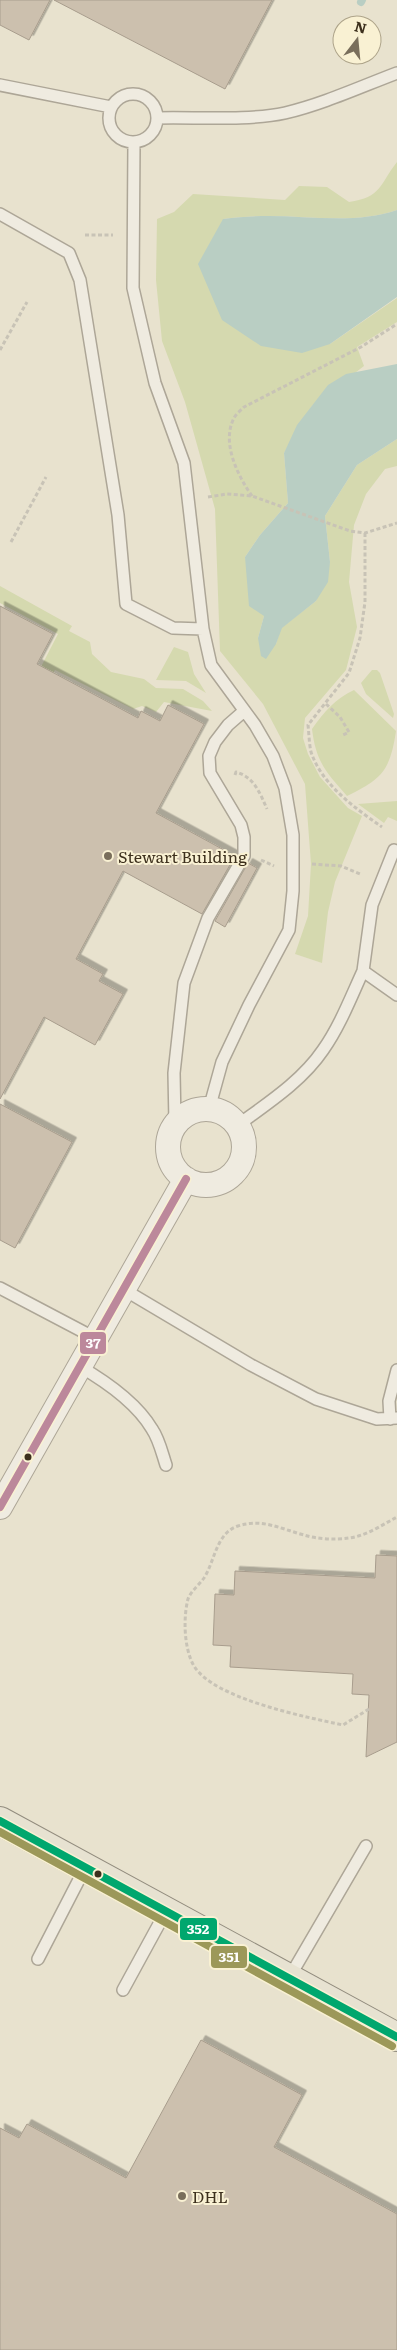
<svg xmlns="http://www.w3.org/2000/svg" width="397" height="2350" font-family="Literata,serif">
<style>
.green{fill:#d5d9af}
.water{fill:#b9cec3}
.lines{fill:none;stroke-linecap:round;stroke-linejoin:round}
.stream{stroke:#b9cec3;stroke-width:8}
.building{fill:#ccc0ae;stroke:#a89d8d;filter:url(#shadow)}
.lane-casing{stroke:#ada697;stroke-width:14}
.street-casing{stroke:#ada697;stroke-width:26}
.primary-casing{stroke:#928c7e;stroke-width:30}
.path{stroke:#c8c3b6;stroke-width:3;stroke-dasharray:4 2.5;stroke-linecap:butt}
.lane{stroke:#efebe0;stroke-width:11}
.street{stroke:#efebe0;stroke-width:24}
.primary{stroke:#e7e2d1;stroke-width:28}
.bus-1-casing{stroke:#f9f1d3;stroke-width:11}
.bus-2-casing{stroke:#f9f1d3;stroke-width:11}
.bus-3-casing{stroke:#f9f1d3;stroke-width:11}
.bus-1{stroke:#00a76e;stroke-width:8}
.bus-2{stroke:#9c9859;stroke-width:8}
.bus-3{stroke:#bc889b;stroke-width:8}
.poi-dot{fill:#796e5b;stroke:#f9f1d3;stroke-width:2}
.bus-dot{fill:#3d301d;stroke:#f9f1d3;stroke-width:2}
.labels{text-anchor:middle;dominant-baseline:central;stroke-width:4;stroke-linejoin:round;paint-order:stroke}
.poi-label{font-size:16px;fill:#3d301d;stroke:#f9f1d3;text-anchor:start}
.line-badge{stroke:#f9f1d3;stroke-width:2}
.badge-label{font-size:14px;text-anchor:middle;font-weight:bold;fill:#fff}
</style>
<defs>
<filter id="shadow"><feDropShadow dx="4.5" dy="-4.5" stdDeviation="0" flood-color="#0004"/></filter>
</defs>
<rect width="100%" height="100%" fill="#e8e2ce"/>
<path class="green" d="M397,162V210C357,224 311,216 270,216C254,216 238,217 223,219L330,344L397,298V322L357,347L364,366L312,406L284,453L288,503L260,535L245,557L264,616L258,638L276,644L281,628L316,601L330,562L325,516L357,465L397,439V466L385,469L366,494L354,525L349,582L357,627L346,670L305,718L303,738L308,754L320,777L348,808L362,816L335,882L328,912L322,963L295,954L308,916L311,864L305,784L263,704L220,651L215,509L185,402L162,341L156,280L157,219L174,212L193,194L285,200L299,186L327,187L349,202C382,197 379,185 397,162Z
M0,586L72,626L69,631L90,642L92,654L111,672L144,679L156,688L183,689L203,701L212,711L164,702L156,712L142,706L133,709L55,670L40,695L30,688L58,634L0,603Z
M174,647L188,652L194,674L206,693L186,681L156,680Z
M372,670H377L380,673L394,714L393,718L366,694L361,683Z
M354,690L396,731C390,771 382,779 347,796C326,772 316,762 312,729C324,712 335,699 354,690Z
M397,801V821L388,817L384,823L358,804Z"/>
<path class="water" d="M397,210V297L330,344L302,353L261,346L222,320L198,264L223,219C238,217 254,216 269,216C311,216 357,224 397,210Z
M397,364V439L357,465L325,516L330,562L328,582L316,601L282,628L276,644L266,659L261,656L258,638L264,616L249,606L245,557L260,535L288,503L284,453L297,425L328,385L346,374Z"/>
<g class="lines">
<path class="stream" d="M361,2L362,0"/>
</g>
<path class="building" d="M0,0H50L29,40L0,25Z
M54,0H272L225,89Z
M0,606L53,634L37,664L138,718L141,711L160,721L168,705L204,724L156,813L235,856L202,914L123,871L76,959L103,974L99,981L123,994L95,1045L44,1017L0,1099Z
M248,863L257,868L225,927L215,921Z
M0,1104L72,1142L15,1248L0,1240Z
M376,1555L397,1556V1742L366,1757L369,1695L352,1694L353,1674L230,1667L231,1646L213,1645L215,1594L234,1595L235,1571L375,1578Z
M201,2040L302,2095L274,2147L397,2214V2350H0V2128L19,2138L27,2124L126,2178Z"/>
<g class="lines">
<defs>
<path id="lane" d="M0,85L111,107
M109 118a24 24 0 1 1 48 0a24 24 0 1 1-48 0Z
M158,118C195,117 249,121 285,113C323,104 360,87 397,73
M134,142L133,288L155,383L184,463L203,629L211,665L255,725L273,756L285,788L293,835V891L289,930L249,1005L222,1062L209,1109
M0,214L69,253L80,280L118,515L126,604L173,628L203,629
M363,971L372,905L394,850
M175,1123L174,1073L184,983L208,918L244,856V837L241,825L210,773L209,756L215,742L228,725L244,711
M238,1125C268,1103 302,1081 323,1050C340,1026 351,997 363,971L397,995
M0,1288L95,1338
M123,1289L251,1365L316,1399L377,1419L397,1418
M79,1366C105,1381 136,1402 152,1429C159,1439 162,1453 166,1465
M390,1419L389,1401L397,1370
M38,1959L85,1868
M289,1978L366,1846
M123,1990L165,1913"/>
<path id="street" d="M168 1147a38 38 0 1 1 76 0a38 38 0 1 1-76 0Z
M0,1507L186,1179"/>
<path id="primary" d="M0,1821L397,2037"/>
</defs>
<use href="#lane" class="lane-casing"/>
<use href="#street" class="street-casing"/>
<use href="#primary" class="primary-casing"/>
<path class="path" d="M85,235H113
M0,350L27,302
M252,496C238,476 221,443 234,418C236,414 241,410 244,407L361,347L397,324
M208,497L227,494L252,496L350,531L365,533L397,523
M365,533V602L360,638L349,673L308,725C309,733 309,743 311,752C322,785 355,808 382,827
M11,542L46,477
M326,704L340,717L349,732L341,736
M235,775L236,772C254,777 260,793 267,809
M261,860L274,866
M312,864L341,866L360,874
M369,1709L343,1725C306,1717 214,1699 194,1666C184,1649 183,1618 188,1599C191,1591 199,1585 204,1578C215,1561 216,1533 238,1526C262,1518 281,1529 304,1535C317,1539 335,1540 349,1538C366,1536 382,1525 397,1517"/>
<use href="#lane" class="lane"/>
<use href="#street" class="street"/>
<use href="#primary" class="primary"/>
<defs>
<path id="bus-1" d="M0,1821L397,2037"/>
<path id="bus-2" d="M0,1832L392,2046"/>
<path id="bus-3" d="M0,1507L186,1179"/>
</defs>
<use href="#bus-1" class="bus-1-casing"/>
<use href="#bus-2" class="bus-2-casing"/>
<use href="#bus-3" class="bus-3-casing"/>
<use href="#bus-1" class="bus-1"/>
<use href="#bus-2" class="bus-2"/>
<use href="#bus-3" class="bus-3"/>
</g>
<g class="poi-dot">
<circle cx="108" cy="856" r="5"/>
<circle cx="182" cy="2196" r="5"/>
</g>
<g class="bus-dot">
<circle cx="28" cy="1457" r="4.5"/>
<circle cx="98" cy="1874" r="4.5"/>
</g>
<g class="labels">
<g class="poi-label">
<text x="118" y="856">Stewart Building</text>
<text x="192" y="2196">DHL</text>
</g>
</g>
<g class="line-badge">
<rect x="79" y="1331" width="28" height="24" rx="5" fill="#bc889b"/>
<rect x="179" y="1917" width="39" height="24" rx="5" fill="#00a76e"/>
<rect x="210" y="1945" width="38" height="24" rx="5" fill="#9c9859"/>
</g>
<g class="badge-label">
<text x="93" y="1348">37</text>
<text x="198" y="1934">352</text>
<text x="229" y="1962">351</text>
</g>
<g transform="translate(357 40) rotate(16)"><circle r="24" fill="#f9f1d3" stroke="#aea48a"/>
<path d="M0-4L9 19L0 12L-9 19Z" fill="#796e5b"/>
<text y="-8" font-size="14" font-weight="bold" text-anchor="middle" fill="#3d301d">N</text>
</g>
</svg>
